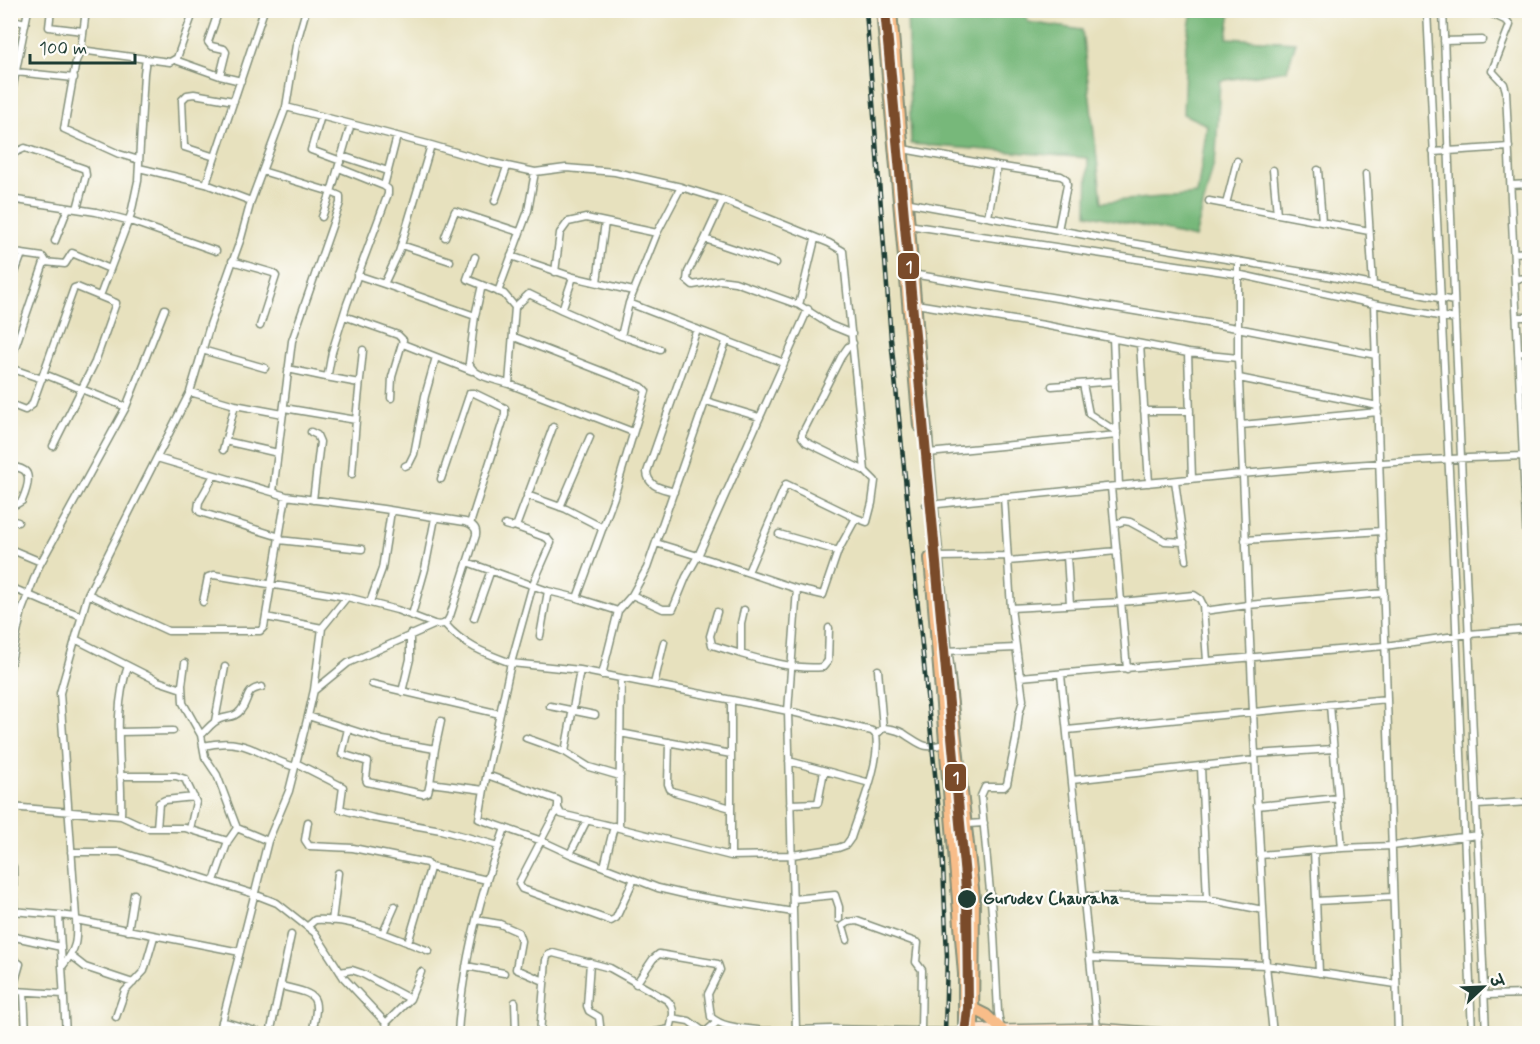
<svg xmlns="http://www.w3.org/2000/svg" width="1540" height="1044" font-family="Mynerve,'Playpen Sans Deva',sans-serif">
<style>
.forest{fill:#77b87a;stroke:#4b7a57;stroke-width:1.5}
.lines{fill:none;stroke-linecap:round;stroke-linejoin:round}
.minor-casing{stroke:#838f79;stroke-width:9}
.secondary-casing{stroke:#838f79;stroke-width:12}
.trunk-casing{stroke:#838f79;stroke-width:14}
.minor{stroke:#fff;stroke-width:6}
.secondary{stroke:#fce5d0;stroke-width:9}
.trunk{stroke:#f8bd89;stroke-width:10}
.rail-casing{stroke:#1f3d34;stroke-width:4.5}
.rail{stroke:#fdfcf7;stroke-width:2;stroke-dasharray:7;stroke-linecap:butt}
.metro-1-casing{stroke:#fdfcf7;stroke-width:15}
.metro-1{stroke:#7a4b2a;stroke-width:10}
.stop-dot{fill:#1f3d34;stroke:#fdfcf7;stroke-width:2}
.labels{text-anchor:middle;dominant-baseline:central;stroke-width:4.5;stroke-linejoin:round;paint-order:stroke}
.stop-label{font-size:18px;font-weight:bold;fill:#1f3d34;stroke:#fdfcf7;text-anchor:start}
.line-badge{stroke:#fdfcf7;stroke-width:2}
.badge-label{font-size:16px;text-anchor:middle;font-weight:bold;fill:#fff}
</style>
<rect width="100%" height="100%" fill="#fdfcf7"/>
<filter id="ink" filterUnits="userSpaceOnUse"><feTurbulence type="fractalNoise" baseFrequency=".0167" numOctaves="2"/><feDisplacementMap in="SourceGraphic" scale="12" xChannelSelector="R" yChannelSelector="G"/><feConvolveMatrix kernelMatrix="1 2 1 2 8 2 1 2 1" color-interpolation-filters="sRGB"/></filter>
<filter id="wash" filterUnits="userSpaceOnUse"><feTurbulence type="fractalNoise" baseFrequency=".008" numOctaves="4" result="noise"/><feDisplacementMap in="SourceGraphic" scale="24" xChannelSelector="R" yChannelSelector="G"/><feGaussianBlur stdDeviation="1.35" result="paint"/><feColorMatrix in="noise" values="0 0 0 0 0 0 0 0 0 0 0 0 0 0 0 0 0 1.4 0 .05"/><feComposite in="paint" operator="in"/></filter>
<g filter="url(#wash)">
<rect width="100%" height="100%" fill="#e7e1be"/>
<path class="forest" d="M907,11H1025L1028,22L1082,30L1102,202L1197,194L1207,125L1183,114L1186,44L1192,11H1231L1227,38L1296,42L1287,70L1220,81L1216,155L1195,238L1087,214L1088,158L911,144Z"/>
</g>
<g filter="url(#ink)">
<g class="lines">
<defs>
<path id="minor" d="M51,10L49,27L83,31
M219,10L208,42L211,46L224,49L226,52L220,76
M306,10L296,45L286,107L431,145
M1427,10L1454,575L1472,1034
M1443,10L1455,319L1486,1034
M1470,10L1484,12
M1483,10L1507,21L1510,25L1492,71L1504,84L1506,91L1530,609
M10,19L25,23
M1444,41L1482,40
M81,50L86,10
M146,59L170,62L177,58L194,10
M175,60L220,76L241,81
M16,72L74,78
M10,101L28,10
M321,116L311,150L341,161
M903,149L997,166L988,217
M1433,152L1509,147
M342,156L388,171
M215,157L184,147L182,100L187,95L194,94L234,101
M10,164L14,153L25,148L85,169L86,175L77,209
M997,166L1061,176L1066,179L1067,185L1058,230
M139,168L206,184L251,201
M339,168L384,186
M1273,170L1277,214
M1318,170L1322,222
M262,171L331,192L322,217
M1366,174L1373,285
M206,184L264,10
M1511,185L1530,184
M681,187L723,200
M10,199L96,212L127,220L216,251
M495,201L507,167
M1209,201L1369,231
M905,202L1107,239L1327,276L1454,301
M1226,204L1237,161
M908,225L1237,274L1374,304L1455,319
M445,237L455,211L519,232
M705,239L723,200L829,243L843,251L865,471
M55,241L68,208
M401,245L450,261
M10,252L22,254L10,286
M1514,253L1530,252
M511,256L573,277
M475,257L467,279L504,294L515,307L509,384C497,380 473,377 469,363L475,316L384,284L399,252L431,145L489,162L535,172L566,168L615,172L681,187L657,233L629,303L784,363L808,309
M232,261L273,273L276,276L260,326
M1238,261V358L1254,735L1266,965L1273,1034
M45,262L65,264L72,253L110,269
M776,263L705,239L688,272L687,280L693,285L720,280L735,282L799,305L830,325L852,334
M555,272L560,233L568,222L586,218L657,233
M912,274L1237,328L1376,355
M357,275L384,284
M1515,279L1530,278
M597,282L605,222
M498,292L528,211L535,172
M100,296L131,214L138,181L144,73L146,59L81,50L76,61L64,129L119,154L139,160
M629,303L621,336L562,310L573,277L633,291
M916,304L1044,325L1188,353L1238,358
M1374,304L1398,1034
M799,305L815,239
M515,307L529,294L562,310
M344,316L398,335L403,340L392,377L391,398
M475,316L482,285
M1517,317H1530
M621,336L660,349
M514,337L642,387L646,391L614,497L577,598L618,611L602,675
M1113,338L1119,486
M403,344L472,371
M1140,344L1149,483
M202,350L265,368
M1518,352H1530
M1188,353L1192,479
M10,362L45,260L43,257L22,254
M784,363L698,556L797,589L823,595L838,551L856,518L867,522L872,503L875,481L865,471L806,442L802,437V434L841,357L848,347L853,343
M10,368L42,379
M288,369L326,377L328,374L332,352L347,304L388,194V189L384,186L397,136
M44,374L126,407
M326,377L359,383
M1239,378L1378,406
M509,384L633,432
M1083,384L1089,414L1117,432
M1052,386L1115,381
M190,392L235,405L283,414
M706,401L759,417
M10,404L25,410L32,405L74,288L77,287L116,303L95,362L53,446
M284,408L356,420L363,350
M1144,411H1190
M1241,425L1378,412
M311,432L317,435L320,442L313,500
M225,441L278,453
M223,450L235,405
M928,453L1117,435
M157,458L286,496L383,509L465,522C472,524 477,528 476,535L450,616C447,624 442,626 434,624L397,610L347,597L214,575L208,577L203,602
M10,466C15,467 22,468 25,471C32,477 25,494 22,501L17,504L10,503
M405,466L409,464L414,454L425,396L436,357
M352,474L356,420
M214,475L199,502L198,509L200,512L280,537
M441,479L470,393H474L505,408V415L470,524
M1175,481L1186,560
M1111,487L1127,669
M273,492L292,341L340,203V196L331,192L351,124
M674,492C662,488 648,487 647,472L697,329
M527,495L566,509L603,528
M1004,497L1011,608L1020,677L1385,646L1469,634L1530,629
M926,505C1124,486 1323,462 1523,456
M560,507L590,437
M10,520L18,522
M1115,524L1124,521L1130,522L1165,541L1184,542
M505,525L512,527L517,524L553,427
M779,534L838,551
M279,540L362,549
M1245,540L1382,531
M10,549L41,562
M1067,556L1070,604
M937,557L1008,556
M1008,561L1117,551
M467,562L548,591L577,598
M748,572L786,484L856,518
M10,587L47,603L82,616
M797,589L788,711L872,731L876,735
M88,594L168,631H260L264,627L286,496
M632,595L663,609H673L686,577L698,556L656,543
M370,602L382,569L391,511
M1011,608L1121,602L1194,595L1200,599L1203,605L1207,661
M744,610L741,623V654C765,661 797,670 823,667L828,661L829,628
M618,611L632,595L647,568L726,342
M1204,611L1248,605L1384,593
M717,612L710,636L712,645L741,654
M412,615L425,569L435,518
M266,617L322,628
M474,618L491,570
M445,624C463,645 484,653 511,663L533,584L551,543L547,538L514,526
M540,636L548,591
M75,639L158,681L182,689
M946,651L1016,648
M185,663L182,685L183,703L201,735L205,757L217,775L237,828
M10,666L22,610L39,566L126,407L165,309
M580,670L565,752L589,767L620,776
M1061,675L1097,1028
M621,678L619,828L731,856L792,855L838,848L846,845L851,838C860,810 881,762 876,735L883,728L878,670
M372,684L500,714
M654,684L664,642
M315,690L348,663L434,625
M402,692L410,659V634
M1330,705L1342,848
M550,706L595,715
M308,716L383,740L435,749L430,783L484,790
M215,721L225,667
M883,728C891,729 900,730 906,735C923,746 924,749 945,744
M348,729L342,754L368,762L366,779L367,782L423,794L428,792L430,783
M1067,730L1387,699
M119,732L173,731
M620,733L731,754
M201,735C207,730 212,722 220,719C228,716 235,718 241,710C250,699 244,690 262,687
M526,738L565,752
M669,742L668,784L670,789L675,792L731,808
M203,746C247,736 258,756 295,767
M435,749L441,721
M1255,754L1334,749
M789,761L870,783
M296,763L343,787L340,809L373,818L441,830L499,846
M1201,767L1207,899
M487,775L558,800V808L561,814L619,828
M120,776H176L185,779L196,802L190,829
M1072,780L1255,760
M790,804L818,803L824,771
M1477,805L1530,802
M1257,806L1338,798
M10,807L121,816L147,828H185L228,841L237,828L268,841
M558,808L520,881L519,884L522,889L611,921L616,918L634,879
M121,816C123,766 111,714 128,666
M308,822L305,840L309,846L353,848L427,863L430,867L429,872L408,943
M952,825L984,823
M157,828L159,803L165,800L194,797
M1314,850L1319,973
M71,852H120L254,894L277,903L315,933L344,978L386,1023L389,1034
M570,854L587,820
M1260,855L1342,848L1392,846L1478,835
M731,856V701
M10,861L13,867L14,912L10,918
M430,867L487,880
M604,867L614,826
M214,881L228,841
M1084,896L1207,899L1263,910
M793,899L835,895L839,907V919
M1316,901L1393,897
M12,911L59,915
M793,912L688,895L658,888L570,854L542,841L479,819L486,778L511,663L580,670L788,711L796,1031
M76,920L240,952
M476,920L500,924L518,932L521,941L516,969L544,981
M332,921L338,873
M308,926L315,920C355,918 392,937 429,951
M128,931L134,894
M383,933L395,906
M10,936L61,947
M847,940L843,926L849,922L857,921L918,943L916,962L922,970L921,1030
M71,956L85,967L133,983
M10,957L20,964L13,988L15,991L63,994
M1091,958L1266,965L1396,984
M590,962L587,1006L589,1011L599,1017L601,1034
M466,966L504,973
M62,967C77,948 77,941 76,918
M340,972L352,970L361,973L410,999
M636,984L653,959L659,954L718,964L720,970L708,994L711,1017C724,1029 747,1028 764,1031
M281,986C319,995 320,994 312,1034
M24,992L26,1034
M1484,995L1530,994
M515,1002L516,1034
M116,1017L125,991L144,971L154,937
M672,1018L689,1021L704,1032
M222,1021L265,1034
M386,1023L410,999L421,972
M1000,1026L998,1012L994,934L981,796L985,787H1004L1007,784L1016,740L1019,714L1023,700L1020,677
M601,1032L623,1034
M1485,1032L1520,1034
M764,1033V1031L831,1029L956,1032L964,1028
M66,1034L59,915L76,917L60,693L88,594L190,392L210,325L241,238L251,201L286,107
M219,1034L268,841L289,791L308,716L314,690L322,628L347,597
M270,1034L291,935
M458,1034C461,982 472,930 487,880C492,863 499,846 505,828
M540,1034L546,960L548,955L553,953L610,968L667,1000C676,1008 673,1018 670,1029L646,1034
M703,1034L717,1022"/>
<path id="secondary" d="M966,1028L1002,1030L1097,1028L1176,1034"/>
<path id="trunk" d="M882,10L919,426
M891,10L932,504L946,651L974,897L973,1034
M930,558L964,974V1034
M974,1009L986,1015L1002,1030"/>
</defs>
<use href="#minor" class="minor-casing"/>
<use href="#secondary" class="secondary-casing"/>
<use href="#trunk" class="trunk-casing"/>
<use href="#minor" class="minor"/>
<use href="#secondary" class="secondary"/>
<use href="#trunk" class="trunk"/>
<defs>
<path id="rail" d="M866,10L891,339L942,843L947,956L945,1034"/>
</defs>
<use href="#rail" class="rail-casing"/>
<use href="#rail" class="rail"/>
<defs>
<path id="metro-1" d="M885,10L967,899L968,1008L965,1034"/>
</defs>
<use href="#metro-1" class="metro-1-casing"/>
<use href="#metro-1" class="metro-1"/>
</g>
</g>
<circle class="stop-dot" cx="967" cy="899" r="10"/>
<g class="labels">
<g class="stop-label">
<text x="983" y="899">Gurudev Chauraha</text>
</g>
</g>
<g class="line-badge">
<rect x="897" y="252" width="23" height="28" rx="6" fill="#7a4b2a"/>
<rect x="944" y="763" width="23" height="29" rx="6" fill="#7a4b2a"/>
</g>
<g class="badge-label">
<text x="909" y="272">1</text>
<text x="956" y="783">1</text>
</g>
<rect width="1540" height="1044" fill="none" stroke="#fdfcf7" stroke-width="36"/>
<g transform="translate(1483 987) rotate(67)" stroke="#fdfcf7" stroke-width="4.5" paint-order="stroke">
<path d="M0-4.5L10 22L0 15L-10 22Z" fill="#1f3d34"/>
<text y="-9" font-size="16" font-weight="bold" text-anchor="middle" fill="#1f3d34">उ</text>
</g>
<path d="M30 54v9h105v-9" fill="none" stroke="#1f3d34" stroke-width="3"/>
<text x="39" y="54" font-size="18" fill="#1f3d34" stroke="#fdfcf7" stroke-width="4.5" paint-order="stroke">100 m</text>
</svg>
